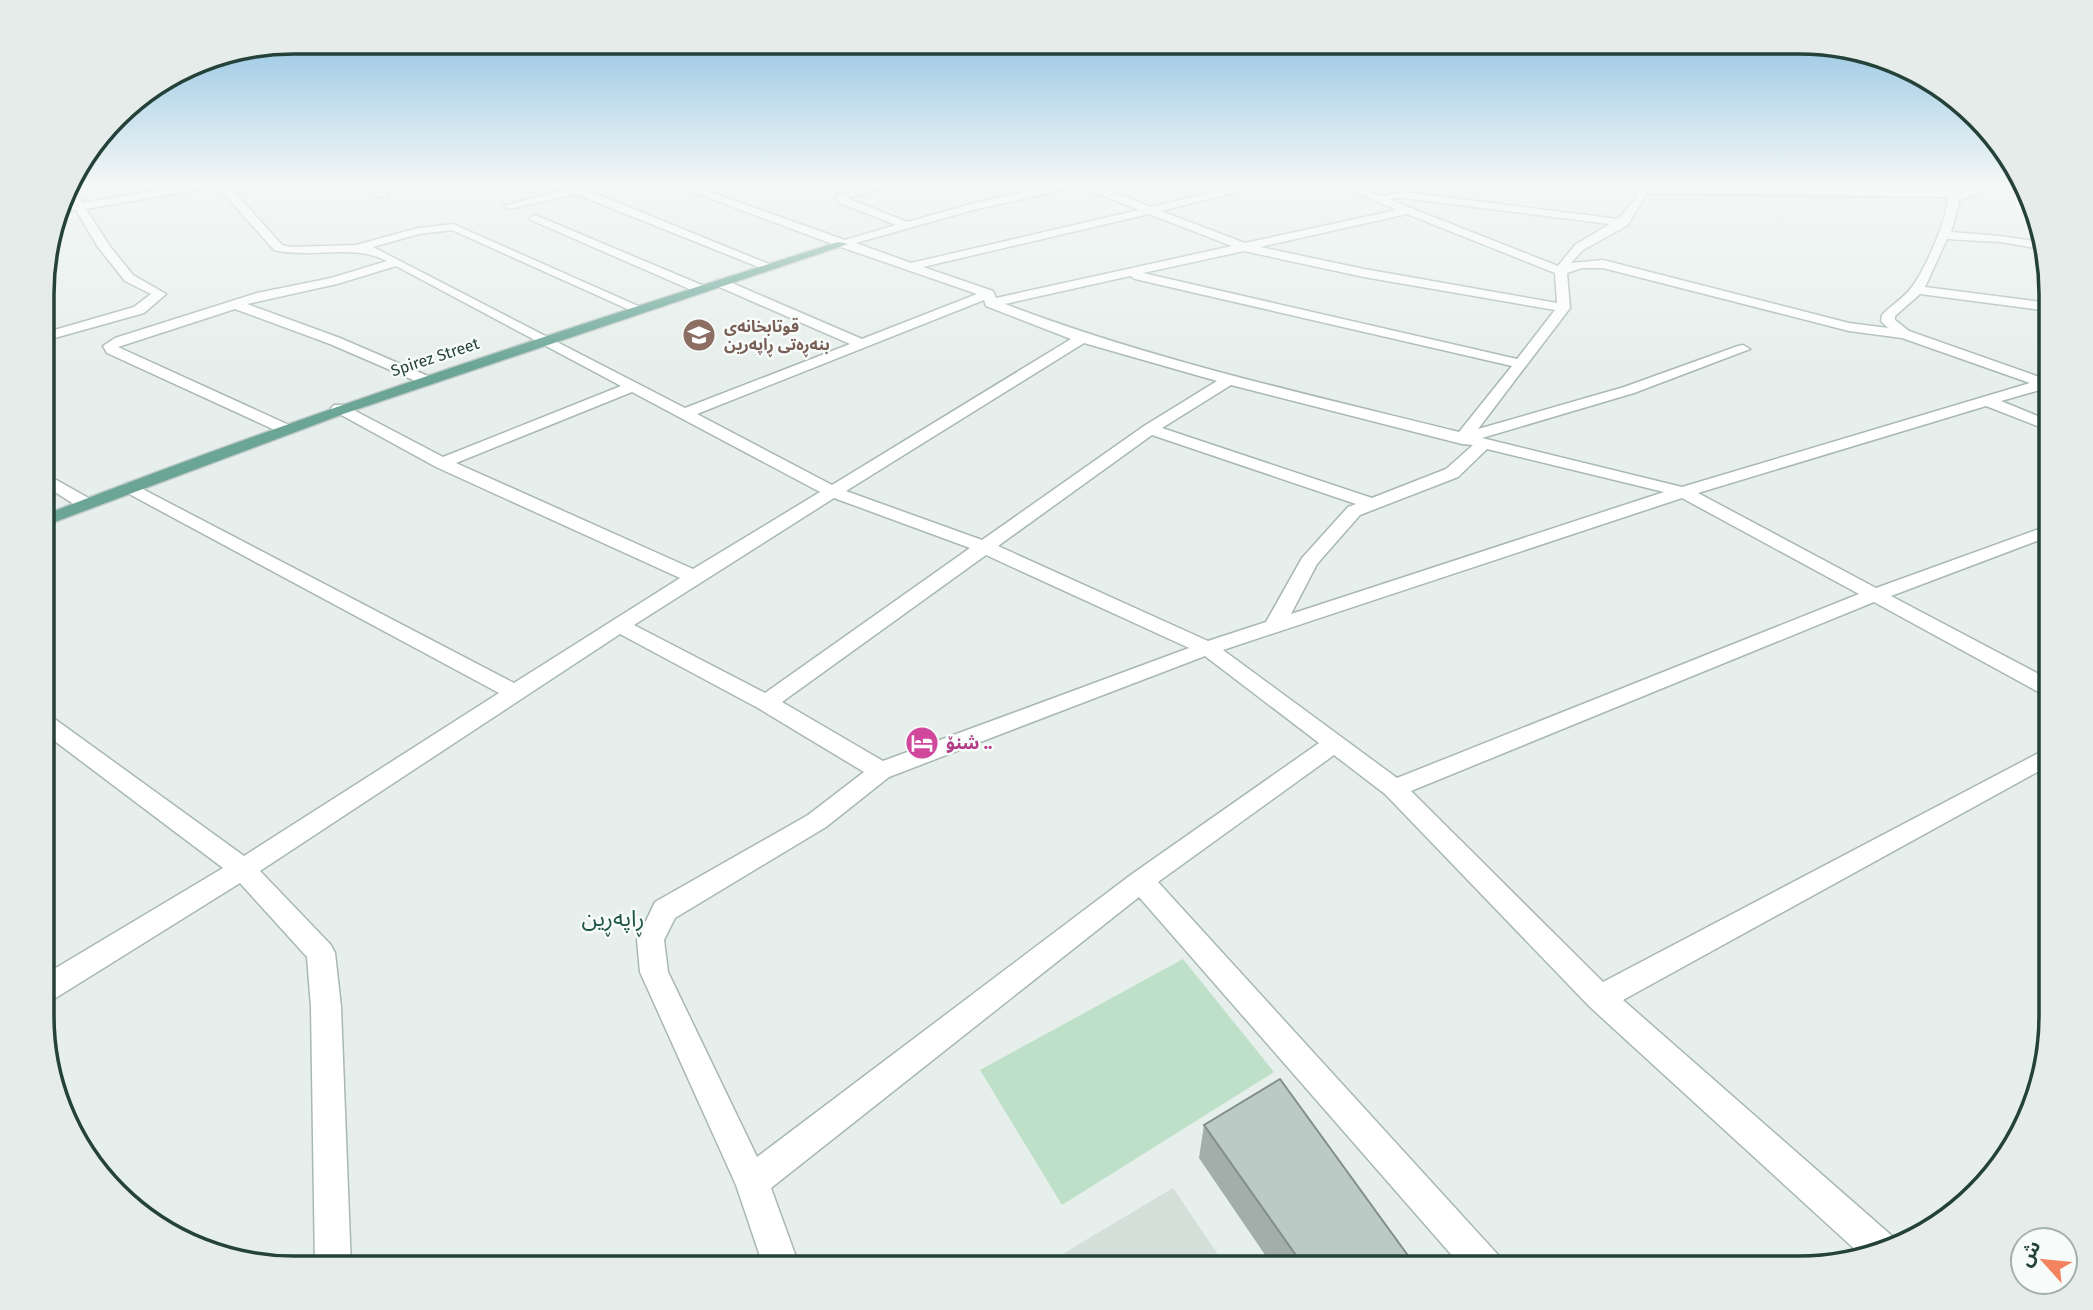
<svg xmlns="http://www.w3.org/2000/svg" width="2093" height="1310" font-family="'Fira Sans','Noto Sans Arabic',sans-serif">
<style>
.built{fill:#d4dfda}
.green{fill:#bfe0c8}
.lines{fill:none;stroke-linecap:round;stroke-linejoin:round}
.minor-casing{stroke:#a8b8b2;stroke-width:3}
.major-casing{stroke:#c2cac8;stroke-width:3}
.minor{fill:#fff;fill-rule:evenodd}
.major{fill:#6aa596;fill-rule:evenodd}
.wall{fill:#a1aea9}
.building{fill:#bbcac4;stroke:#838d89;stroke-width:2}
.labels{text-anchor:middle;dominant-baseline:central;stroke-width:5;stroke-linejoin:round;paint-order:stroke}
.far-education-label{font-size:16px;font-weight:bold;fill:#785e54;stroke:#f7fbf9;text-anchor:start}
.far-street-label{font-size:16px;fill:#24423a;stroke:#f7fbf9}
.hotel-label{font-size:18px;font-weight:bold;fill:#b23c85;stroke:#f7fbf9;text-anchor:start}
.near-neighbourhood-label{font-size:23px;fill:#1f5548;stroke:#f7fbf9}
.rim{fill:none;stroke:#24423a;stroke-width:3.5}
</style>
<rect width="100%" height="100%" fill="#e6efeb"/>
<path class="built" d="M1173,1188L1227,1268H1039Z"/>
<path class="green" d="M1183,959L1274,1072L1062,1205L980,1070Z"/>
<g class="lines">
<defs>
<path id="minor" d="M68,183L83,203L199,183H226L282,245L290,247L356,245L418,228L453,224L645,309L639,313L634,312L452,230L419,234L373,247L685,408L850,344L717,286V280H725L862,339L977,294L838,246L669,183H685L845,240L896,225L840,203L835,197L882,183H901L847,198L907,222L971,204L1064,183H1090L1151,207L1252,183H1272L1161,211L1245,243L1397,210L1336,183H1351L1380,196L1404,192L1618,219L1634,201L1638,190L1600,183H1650L1649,187L1946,191L1938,183H1949L1960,194L1968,191L1960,183H1972L1979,193L1958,201L1959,204L1951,232L2000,236L2040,242L2042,249L2000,242L1947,239L1925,287L2050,303V311L1920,294L1895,316V320L1909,331L2045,379L2050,378V387L2001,401L2050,421V431L1986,406L1698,493L1876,588L2050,525V536L1891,596L2050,680V696L2042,694L1874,602L1411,791L1603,982L2050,747V765L1623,1000L1892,1236L1895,1243L1860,1254L1590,1007L1385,794L1334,755L1158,882L1499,1256L1504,1268H1463L1139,897L771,1188L800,1268H764L736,1185L640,972L637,940L655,902L808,815L864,772L758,708L620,634L260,871L331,945L335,953L341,1007L351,1268H315L311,1007L307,957L240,883L54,999L44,1002V975L223,868L44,733V715L52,717L244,856L499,693L118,488L127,483L133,484L514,683L680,578L436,467L334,411L331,408L334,405H344L443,457L621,386L396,266L337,284L247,304L340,338L428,376L430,379L428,382H418L330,344L235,309L118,347L289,425L291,428L289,431H277L107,353L103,346L115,338L257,293L331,278L387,261C352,243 312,259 274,250L217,186L86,209L109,245L133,275L166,294L144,313L44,341V333L134,307L151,294L125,281L98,247L76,210L59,213L61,207L73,205L65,192ZM1079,186L1139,210L911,263L856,243L973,210ZM1647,193L1948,197C1948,217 1925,271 1911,288C1903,299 1891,305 1882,315L1881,321L1888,328L1849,323L1603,260L1571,263L1583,250L1628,225ZM1404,198L1610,224L1575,245L1558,266L1388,199ZM1149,214L1232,246L996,298L993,291L923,267ZM1407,214L1555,273L1557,303L1364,269L1260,247ZM1244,251L1364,277L1555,310L1517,359L1143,273ZM1582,268H1603L1849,331L1902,338L2030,383L1682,487L1482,438L1634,393L1750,349L1743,345L1738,346L1624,387L1478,429L1570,308L1567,273ZM1130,276L1135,279L1512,366L1459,432C1306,394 1152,360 1005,304ZM984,300L986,306L1071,339L832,485L697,414ZM1084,343L1217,381L1144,426L982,540L846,491ZM1231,385L1462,444L1473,445L1446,469L1372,498L1162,428ZM632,392L820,492L693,569L456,463ZM1152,435L1356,504L1348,507L1302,558L1266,622L1208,641L998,546ZM1487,449L1664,492L1291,614L1317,564L1360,515L1458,477ZM834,498L970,548L765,693L634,625ZM1682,498L1859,594L1397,778L1223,650ZM986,555L1189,648L883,761L782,702ZM1205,656L1319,743L1132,874L757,1157L668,972L664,940L675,918L826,827L889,777Z
M364,183H375L388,195L379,197Z
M589,183H606L587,190L776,267L766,270L576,194L509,209L504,206Z
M535,215L704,286L706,289L700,293L696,292L531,220L530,218Z
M44,473L92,500L95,504L92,508H80L44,485Z"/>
<path id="major" d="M838,242L848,244L346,413L44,526V515C305,413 571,327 838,242Z"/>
</defs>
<use href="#minor" class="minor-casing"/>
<use href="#major" class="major-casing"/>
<use href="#minor" class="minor"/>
<use href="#major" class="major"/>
</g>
<path class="wall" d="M1204,1125L1417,1268H1274L1199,1158Z"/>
<path class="building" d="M1280,1079L1417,1268H1305L1204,1125Z"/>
<linearGradient id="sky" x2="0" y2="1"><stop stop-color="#84bce0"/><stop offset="0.5" stop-color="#f4f8f6"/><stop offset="1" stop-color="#f4f8f6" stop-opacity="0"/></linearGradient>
<rect width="2093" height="367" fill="url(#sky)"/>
<defs>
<symbol id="school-disc" viewBox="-11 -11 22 22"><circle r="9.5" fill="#8d6e63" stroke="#f7fbf9"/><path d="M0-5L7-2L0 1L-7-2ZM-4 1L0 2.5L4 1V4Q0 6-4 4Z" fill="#fff"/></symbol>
<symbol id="hotel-disc" viewBox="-11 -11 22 22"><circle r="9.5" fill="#d1479c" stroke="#f7fbf9"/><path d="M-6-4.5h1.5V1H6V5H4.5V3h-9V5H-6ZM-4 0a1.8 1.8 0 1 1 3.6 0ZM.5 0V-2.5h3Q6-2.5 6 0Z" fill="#fff"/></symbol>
</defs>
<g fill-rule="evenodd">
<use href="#school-disc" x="680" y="316" width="38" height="38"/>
<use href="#hotel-disc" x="903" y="724" width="38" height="38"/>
</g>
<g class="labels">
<g class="far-education-label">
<text x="724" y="326">قوتابخانەی<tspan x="724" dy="18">بنەڕەتی ڕاپەرین</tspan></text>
</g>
<g class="far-street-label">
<text transform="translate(435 357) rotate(-18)">Spirez Street</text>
</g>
<g class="hotel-label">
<text x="946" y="743">شنۆ ..</text>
</g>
<g class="near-neighbourhood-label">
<text x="613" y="918">ڕاپەڕین</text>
</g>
</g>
<path d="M0 0H2093V1310H0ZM294 54H1799A240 240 0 0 1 2039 294V1016A240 240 0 0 1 1799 1256H294A240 240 0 0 1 54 1016V294A240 240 0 0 1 294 54Z" fill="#e6ecea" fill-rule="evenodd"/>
<path class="rim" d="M294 54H1799A240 240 0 0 1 2039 294V1016A240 240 0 0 1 1799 1256H294A240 240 0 0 1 54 1016V294A240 240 0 0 1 294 54Z"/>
<g transform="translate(2044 1261) rotate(297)"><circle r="33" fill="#f7fbf9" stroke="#a3b1ad" stroke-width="2"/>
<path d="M0-5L12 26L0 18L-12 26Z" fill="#f4845f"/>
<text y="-10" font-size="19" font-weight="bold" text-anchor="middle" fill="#24423a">ش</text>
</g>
</svg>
